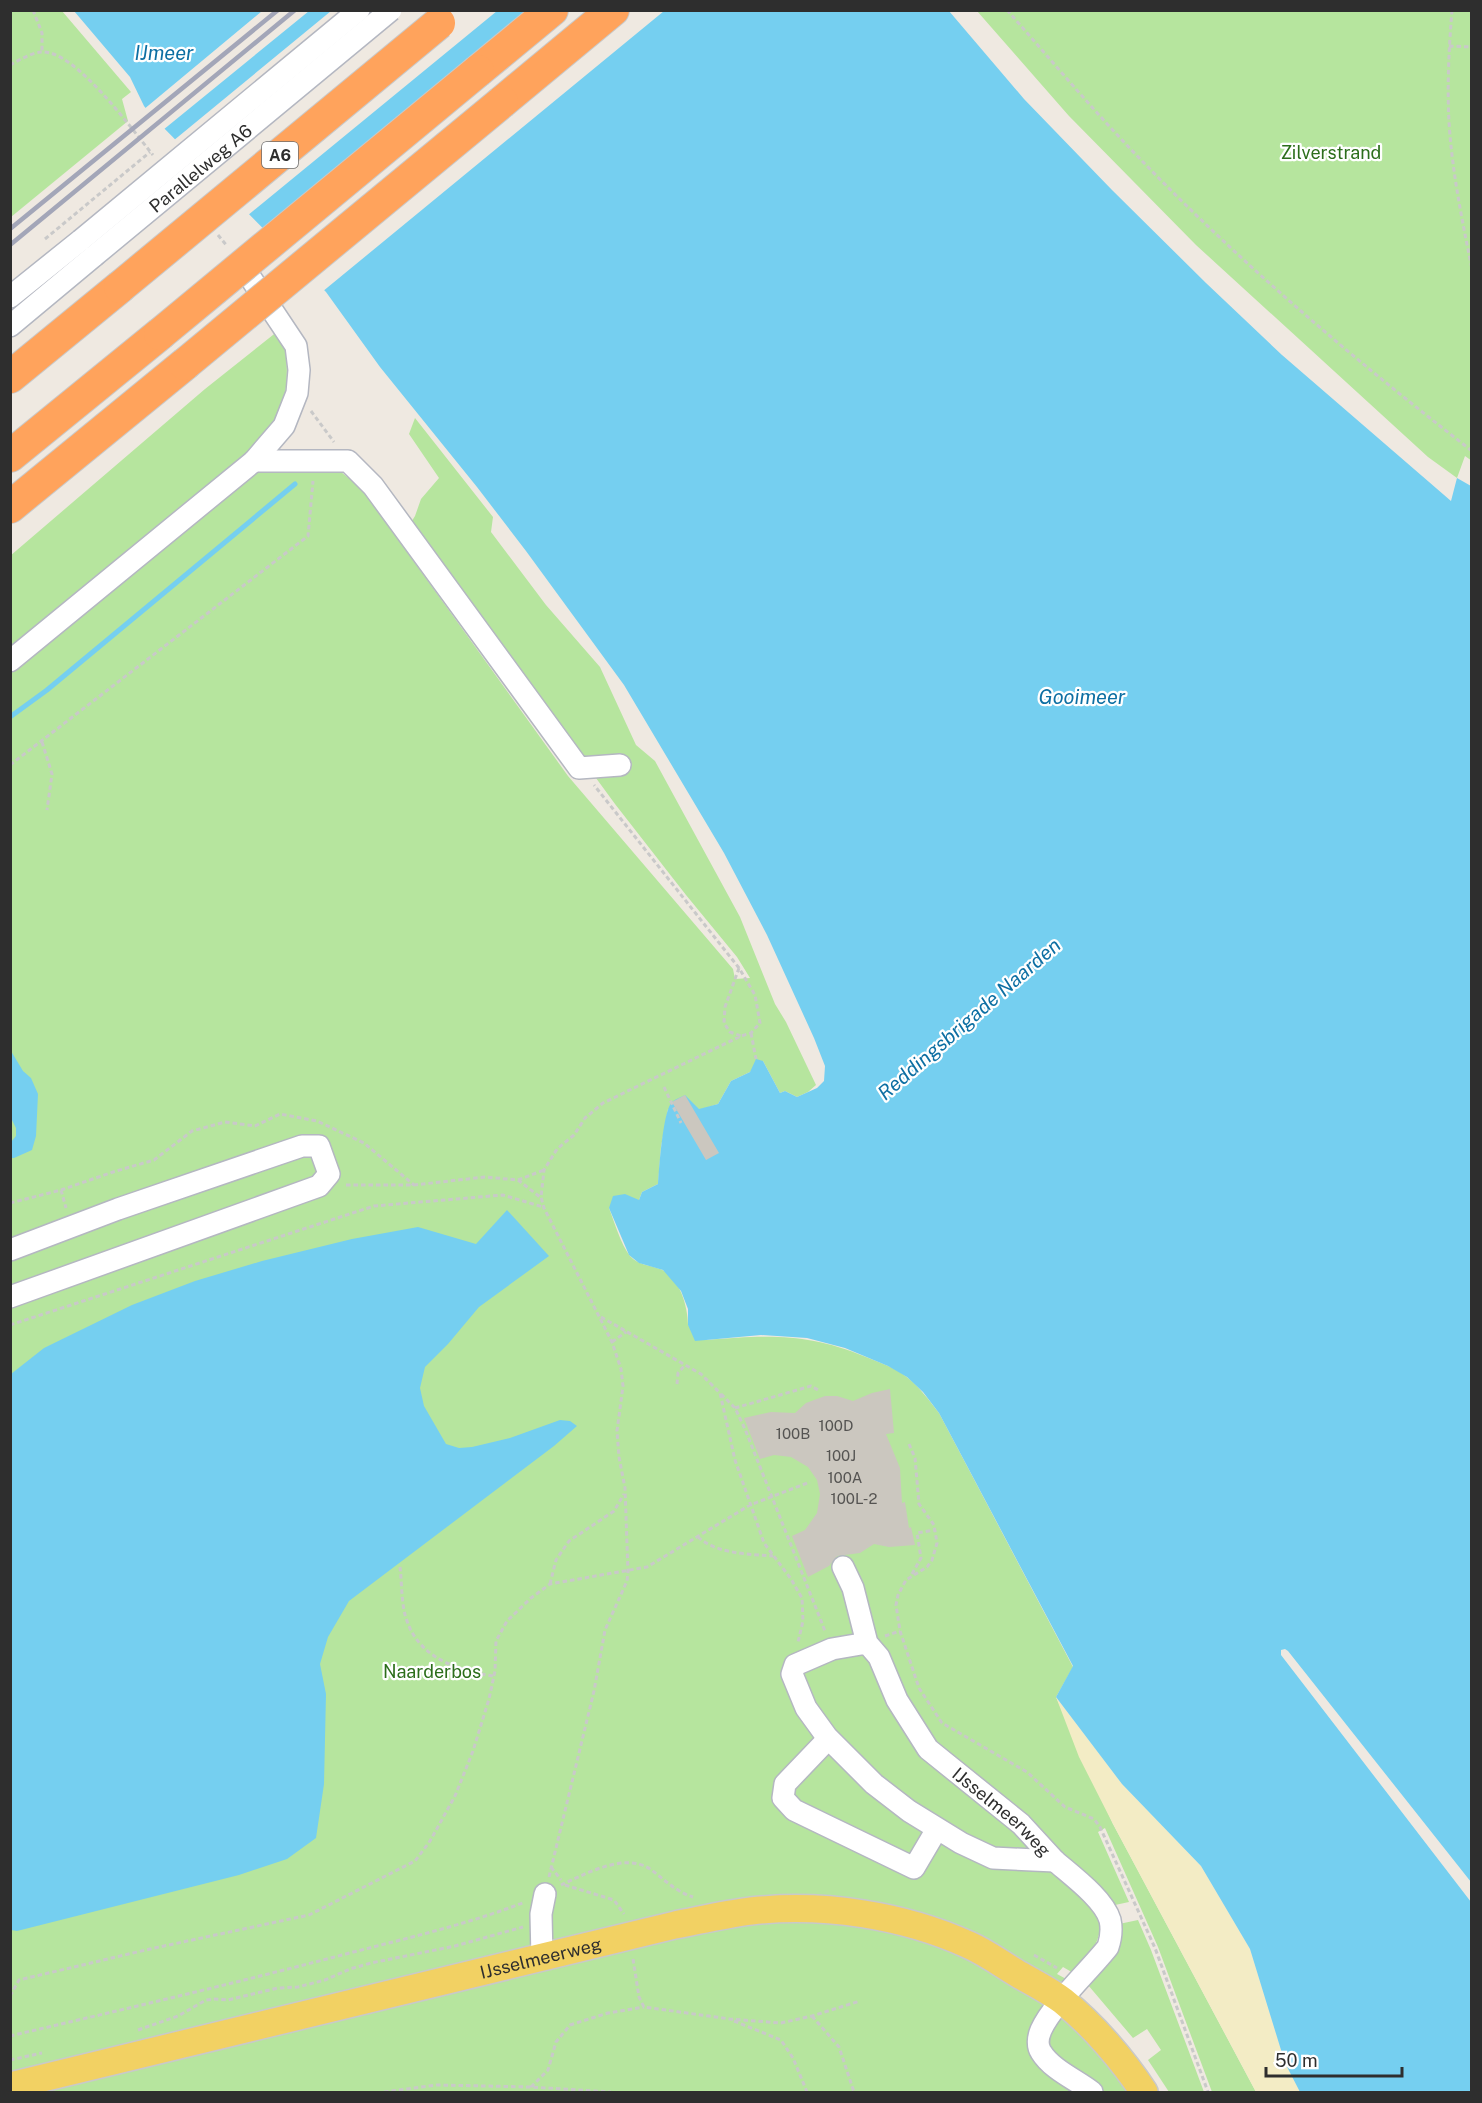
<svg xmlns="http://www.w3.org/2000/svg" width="1482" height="2103" font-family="'Public Sans',sans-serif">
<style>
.green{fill:#b6e59e}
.sand{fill:#f3ecc5}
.water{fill:#75cff0}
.pier{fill:#efe9e1}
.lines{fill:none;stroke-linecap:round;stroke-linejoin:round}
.stream{stroke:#75cff0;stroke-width:5}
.building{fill:#cbc7bf}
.minor-casing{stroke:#b4b7c1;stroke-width:24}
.major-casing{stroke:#c9c9c9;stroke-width:30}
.highway-casing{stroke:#c9c9c9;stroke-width:34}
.path{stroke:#c9c9c9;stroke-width:3;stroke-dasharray:4.5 3;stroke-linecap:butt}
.minor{stroke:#fff;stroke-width:21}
.major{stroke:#f2d163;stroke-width:27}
.highway{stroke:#ffa35c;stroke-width:32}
.rail{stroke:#a3a6b8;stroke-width:4.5}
.minor-bridge-casing{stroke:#b4b7c1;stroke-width:24;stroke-linecap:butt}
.highway-bridge-casing{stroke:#c9c9c9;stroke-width:34;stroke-linecap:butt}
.minor-bridge{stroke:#fff;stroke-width:21}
.highway-bridge{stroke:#ffa35c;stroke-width:32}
.labels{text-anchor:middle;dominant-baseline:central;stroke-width:4.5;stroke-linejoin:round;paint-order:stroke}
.number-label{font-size:15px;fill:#555452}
.shield{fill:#fff;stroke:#6d6d6d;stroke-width:1.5}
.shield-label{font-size:16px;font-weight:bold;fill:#2e2e2e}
.park-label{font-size:18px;fill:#2c6e1b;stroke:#fff}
.street-label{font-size:18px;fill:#2e2e2e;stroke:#fff}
.water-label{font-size:20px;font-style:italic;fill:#0d6fa3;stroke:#fff}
</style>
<rect width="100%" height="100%" fill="#efe9e1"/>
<path class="green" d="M11,10L62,11L131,92L122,99L128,121L11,217Z
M977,11H1471L1472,461L1465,456L1457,478L1428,457L1196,245L1069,116Z
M283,327C287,357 291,387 278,416C272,428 260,439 252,449L257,472L307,469L341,472L361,488L568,776L733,969L735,979L750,978L737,957L686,895L615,804L410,524L415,516L421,499L439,478L409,434L415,418L493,517L491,532L546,605L600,667L636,745L655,761L740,917L775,1004L786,1022L816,1085L808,1092L797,1097L785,1091L780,1093L763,1061L750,1072L731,1081L718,1104L699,1110L668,1109L661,1147L658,1184L642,1192L639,1200L609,1208C614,1221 621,1245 630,1256C638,1265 649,1265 660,1269C679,1276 688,1306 688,1325L707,1340C770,1335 807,1333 866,1357C881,1363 896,1368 908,1378C920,1388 929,1400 939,1413L1073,1667L1056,1697L1113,1824L1256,2092H1212L1158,1947L1105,1828L1098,1832L1129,1902L1115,1905L1100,1916C1103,1941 1089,1955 1075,1974L1063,1967L1057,1974L1068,1980L1056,1983L1033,2032L1085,2092H11L10,556L205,389Z
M1138,1920L1151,1950L1204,2092H1169L1148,2060L1161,2050L1147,2029L1133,2038L1088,1985L1119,1924Z
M1059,2018H1066L1132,2092H1098L1061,2065L1045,2040Z"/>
<path class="sand" d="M1056,1697L1122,1784L1201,1866L1250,1949L1285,2063L1300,2092H1256L1113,1824L1079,1757Z"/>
<path class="water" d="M74,11H949L1024,99L1112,190L1206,283L1282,355L1451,501L1457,478L1471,486V2092H1300L1285,2063L1250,1949L1201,1866L1122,1784L1056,1697L1073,1666L939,1413L923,1392L907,1377L888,1366L845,1348L807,1338L761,1335L695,1341L688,1325V1309L681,1291L663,1270L639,1263L629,1255L609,1208L613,1196L625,1194L639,1200L642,1192L658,1184C659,1169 663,1110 672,1102C675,1099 682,1097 685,1095L699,1109L718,1104L731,1081L750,1072L756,1059L763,1061L780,1093L785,1091L797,1097L817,1088L824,1081L825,1066L814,1038L767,935L724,853L624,685L526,551L477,487L380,367L326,292L153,117L144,106L130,77Z
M11,1051L23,1071L31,1078L38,1094L36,1136L32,1150L14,1158H10L11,1142L16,1136V1128L11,1118Z
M507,1210L549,1256L479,1307L448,1344L425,1367L420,1388L424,1406L446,1444L459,1448L472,1447L510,1438L560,1420L570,1421L577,1426L554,1446L349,1601L328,1637L320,1664L326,1694L324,1784L316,1838L287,1859L239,1875L17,1931L11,1930V1374L44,1348L132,1305L195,1281L262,1261L352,1239L418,1227L476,1244Z"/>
<path class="pier" d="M262,11H309L163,130L143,110Z
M331,11H497L247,216L173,141Z
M528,11H664L322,292L261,231Z
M1285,1649L1288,1651L1471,1882V1902L1281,1655V1650Z"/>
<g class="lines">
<path class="stream" d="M10,717L47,690L295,484"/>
</g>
<path class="building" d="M685,1095L719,1153L706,1160L672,1102Z
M890,1389L894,1433L886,1434L900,1468L902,1503L905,1502L909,1528L911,1527L915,1545L889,1547L874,1544L860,1553L837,1556L829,1566L808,1577L792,1536L805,1530L817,1513L820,1494L817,1480L808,1467L791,1457L774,1455L760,1459L744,1418L771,1412L795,1413L806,1403L825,1396H837L853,1401L872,1393Z"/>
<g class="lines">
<defs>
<g id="minor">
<path d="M10,297L81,240"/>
<path d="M10,326L94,256"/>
<path d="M254,461H348L373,486L579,768L620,765"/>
<path d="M10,661L254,461L284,426L297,393L299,370L296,346L240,262"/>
<path d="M10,1250L118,1209L302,1146H319L329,1174L319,1186L10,1297"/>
<path id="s1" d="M843,1567L853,1588L867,1643L879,1657L897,1700L928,1749L1021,1824L1055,1861L993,1858L961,1843L909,1811L874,1784L827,1737L806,1708L792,1674L795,1665L832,1649L867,1643"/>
<path d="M828,1739L785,1784L783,1798L794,1810L914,1868L937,1829"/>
<path d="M1055,1861C1071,1875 1104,1899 1110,1920C1112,1929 1111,1938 1108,1947C1090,1970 1052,2005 1041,2030C1038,2037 1037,2046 1041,2052C1052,2070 1077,2080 1092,2092"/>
<path d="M542,1958L541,1914L545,1894"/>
</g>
<g id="major">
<path id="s2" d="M10,2086L675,1925C701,1920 726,1914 751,1911C824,1903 903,1915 969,1945C987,1953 1003,1965 1020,1975C1034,1983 1050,1991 1063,2001C1093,2025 1123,2060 1144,2092"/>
</g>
<path id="highway" d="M478,71L552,10
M502,102L613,10
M10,377L120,287
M10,456L160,334
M10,507L185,364"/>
</defs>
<use href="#minor" class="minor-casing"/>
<use href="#major" class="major-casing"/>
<use href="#highway" class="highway-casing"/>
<path class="path" d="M33,10L42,33V52
M1007,10C1052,61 1096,114 1144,163C1245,267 1357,362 1472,451
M1452,10C1449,47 1447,85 1449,122C1452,171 1462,220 1472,269
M1449,46L1472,47
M10,65C19,60 31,53 41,52C75,49 133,131 153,155
M218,235L227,246
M45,239L150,152
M311,411L334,442
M42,742L52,774L47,810
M10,765L308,536L313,481
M739,968L725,1007L724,1023L730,1032L741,1036
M751,1033L756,1059
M664,1087L681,1123
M518,1180L544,1170
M346,1185H414L485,1177L518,1180L540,1197
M61,1190L66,1208
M10,1203L61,1190L113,1172L154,1160L192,1131L225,1122L255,1126L280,1114L317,1121L364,1143L414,1185
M601,1317L701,1374L720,1393L735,1460L764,1543L791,1579L802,1598L803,1621L798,1642
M10,1325L374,1206L503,1195L543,1207
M612,1342L626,1332
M677,1384L678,1373L685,1365
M721,1394L735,1408L745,1429L825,1631
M735,1408L811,1386L818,1390
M909,1444L915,1458L919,1504L934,1525L937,1543L932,1560L927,1567L906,1580L898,1595L896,1605L900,1631L919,1688L942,1723L1027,1772L1065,1807L1094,1819L1100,1827L1155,1948L1208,2092
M698,1537C717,1554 748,1554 773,1556
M400,1567C402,1583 401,1602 406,1618C418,1658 457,1670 493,1676
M912,1574L921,1558L917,1533L935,1530
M550,1584L556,1560L569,1541L614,1511L624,1494
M885,1636L900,1631
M551,1867L561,1880
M549,1877L594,1691L605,1630L627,1581L628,1572L625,1488L619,1457L617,1431L623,1386L621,1369L612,1342L544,1208L541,1197L544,1170L557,1149L574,1135L585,1118L603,1103L741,1036L751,1033L760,1023L755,995L739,968L594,785
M561,1885C585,1874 625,1852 650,1869C664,1879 676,1892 693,1897
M565,1885L614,1900L624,1914
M1034,1955L1057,1968
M633,1959L639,1997L644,2007L730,2019L781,2023L812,2016L860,2001
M10,1996L19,1980L150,1949L309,1915L415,1861L430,1841L455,1796L473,1751L489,1699L495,1671L496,1641L507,1621L531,1598L550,1584L647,1567L750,1505L810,1482
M812,2016L839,2047L854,2092
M734,2021L781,2040L793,2058L807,2092
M138,2030L178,2016L206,2000L215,1999L228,2000L278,1988L298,1987L325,1980L350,1969L371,1963L455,1946L523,1927
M10,2036C121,2010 232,1984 342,1955C403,1939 466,1925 525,1902
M10,2060L42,2053
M531,2087L548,2070L556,2042L570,2025L608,2013L644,2007
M384,2092L437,2085L531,2087L611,2092"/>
<use href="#minor" class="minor"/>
<use href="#major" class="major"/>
<use href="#highway" class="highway"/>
<path class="rail" d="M10,229L278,10
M10,245L295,10"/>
<defs>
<g id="minor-bridge">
<path d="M81,240L359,10"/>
<path id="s3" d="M94,256L391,10"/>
</g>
<path id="highway-bridge" d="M120,287L439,23
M160,334L478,71
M185,364L502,102"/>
</defs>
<use href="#minor-bridge" class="minor-bridge-casing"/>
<use href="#highway-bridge" class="highway-bridge-casing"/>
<use href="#minor-bridge" class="minor-bridge"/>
<use href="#highway-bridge" class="highway-bridge"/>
</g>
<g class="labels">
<g class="number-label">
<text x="836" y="1425">100D</text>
<text x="793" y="1433">100B</text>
<text x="841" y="1455">100J</text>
<text x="845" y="1477">100A</text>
<text x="854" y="1498">100L-2</text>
</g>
<rect class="shield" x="262" y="142" width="36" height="26" rx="4.5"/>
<g class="shield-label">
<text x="280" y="155">A6</text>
</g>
<g class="park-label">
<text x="1331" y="152">Zilverstrand</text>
<text x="432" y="1671">Naarderbos</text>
</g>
<g class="street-label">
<text stroke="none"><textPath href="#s3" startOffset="138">Parallelweg A6</textPath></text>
<text stroke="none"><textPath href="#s1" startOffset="300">IJsselmeerweg</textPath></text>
<text stroke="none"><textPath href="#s2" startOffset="546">IJsselmeerweg</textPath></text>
</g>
<g class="water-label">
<text x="164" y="53">IJmeer</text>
<text x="1082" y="697">Gooimeer</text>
<text transform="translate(969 1019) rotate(-41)">Reddingsbrigade Naarden</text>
</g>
</g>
<rect width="1482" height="2103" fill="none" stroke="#2e2e2e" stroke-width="24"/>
<path d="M1266 2067v9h136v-9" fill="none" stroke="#2e2e2e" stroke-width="3"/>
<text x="1275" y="2067" font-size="18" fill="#2e2e2e" stroke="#ffffff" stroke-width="4.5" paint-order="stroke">50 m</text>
</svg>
